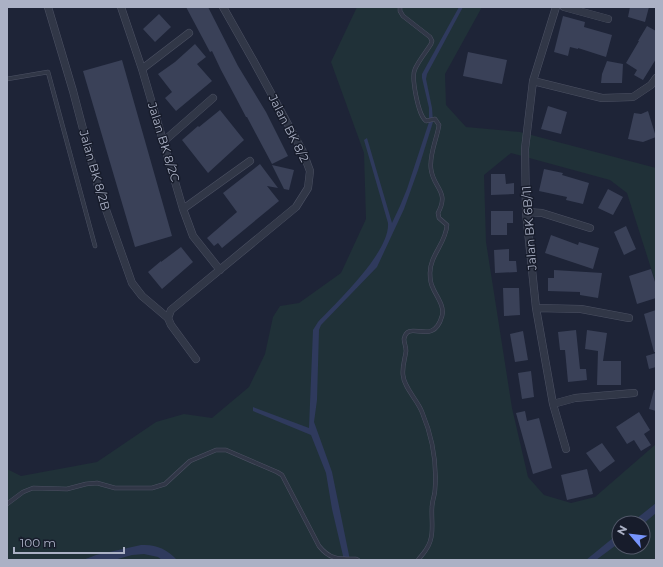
<svg xmlns="http://www.w3.org/2000/svg" width="663" height="567" font-family="Montserrat,sans-serif">
<style>
.green{fill:#203138;fill-rule:evenodd}
.water{fill:#2f3a5d}
.building{fill:#3a4158}
.lines{fill:none;stroke-linecap:round;stroke-linejoin:round}
.service-casing{stroke:#4c5163;stroke-width:4.5}
.minor-casing{stroke:#4c5163;stroke-width:8}
.service{stroke:#313747;stroke-width:3.5}
.minor{stroke:#313747;stroke-width:7}
.labels{text-anchor:middle;dominant-baseline:central;stroke-width:3;stroke-linejoin:round;paint-order:stroke}
.street-label{font-size:12px;fill:#abb1c5;stroke:#171c2b}
</style>
<rect width="100%" height="100%" fill="#1e2437"/>
<path class="green" d="M357,7H482L445,74L446,105L466,127L520,132L656,168V284L627,193L610,180L511,153L484,175L486,242L512,408L528,477L544,495L571,503L595,497L656,444V560H7V469L21,476L97,462L156,422L184,414L212,418L249,387L265,354L273,317L280,306L299,303L341,273L366,219L364,153L331,62ZM619,523H643V547H619Z"/>
<path class="water" d="M459,7H463L427,74L426,79L432,108L433,122L418,170L404,209L377,267L321,325L319,330L317,400L314,422L332,472L350,560H344L332,509L326,473L311,435L253,411V407L309,428L313,330L318,322C338,301 390,252 388,223L364,140L367,138L392,223L400,206L407,189L429,122V108L422,78V74Z
M656,503V513L643,524V523H631Z
M619,533V543L596,560H586Z
M141,545C156,544 167,549 177,560H162L158,557L144,554L132,555L114,560H83L96,555Z"/>
<path class="building" d="M186,7H208L238,66L266,112L288,156L272,164L247,117H246L236,98L221,70L212,51L210,52Z
M630,7H649L645,22L628,17Z
M159,14L171,27L155,42L143,29Z
M563,16L585,22L584,27L612,35L606,57L578,48V49L570,47L568,56L554,52Z
M647,26L656,31V59L643,80L634,75L637,70L626,63L639,41H638Z
M195,44L206,57L197,64L212,81L176,111L165,98L172,92L158,74L175,62Z
M468,52L507,60L502,84L463,76Z
M122,60L172,236L135,247L83,71Z
M607,61L623,64L622,83H601L602,74Z
M548,106L567,112L561,134L541,129Z
M220,110L244,140L208,173L182,140L198,126L199,127Z
M648,111L656,137L643,142L628,139L634,113L641,114Z
M260,164L278,188L267,186L279,201L222,248L218,243L214,246L207,238L237,212L223,193Z
M272,165L294,170L289,190L284,189Z
M544,169L563,173L562,175L589,183L583,204L566,200L567,197L539,191Z
M491,174H505L506,184L514,183V194L491,195Z
M608,189L623,197L613,215L598,208Z
M491,211H513V223H507V235H491Z
M626,226L636,249L624,255L614,232Z
M551,235L578,245L579,242L599,248L593,269L545,253Z
M181,247L193,262L162,289L148,272L161,261V262Z
M509,249V261H516L517,272L495,273L494,250Z
M651,269L656,285V298L637,304L629,276Z
M554,270L602,273L598,298L580,295V292L548,291V278H554Z
M503,288H519L520,315L504,316Z
M656,310V352H654L644,314Z
M576,330L580,369H586L587,380L568,382L565,350H560L558,332Z
M587,330L607,333L603,361H621V385H597L598,351L585,349Z
M523,331L528,360L515,362L510,334Z
M656,353V367L649,369L646,356Z
M531,371L534,397L522,399L518,373Z
M654,390H656V411L649,409Z
M525,411L527,421L539,418L552,468L533,474L516,413Z
M639,412L650,430L644,434L651,445L641,451L634,440L627,444L616,427Z
M602,443L615,461L600,472L586,453Z
M587,469L593,494L567,500L561,475Z"/>
<g class="lines">
<defs>
<path id="service" d="M400,7V11L403,16L430,37L432,41L431,44C426,52 419,60 415,69C411,77 418,115 426,121L435,119L439,125C437,139 429,154 431,169C433,188 450,191 438,213L439,218L447,225C446,243 430,255 430,273C430,278 430,283 433,288C436,296 445,306 442,316C433,348 408,318 404,339C404,343 406,346 406,351C405,359 402,366 403,375C404,388 417,399 422,412C432,436 437,463 435,489C435,495 432,501 432,507C431,520 435,536 427,548C425,552 421,556 418,560
M7,79L48,72L95,246
M7,504L23,492L33,488L67,489L86,484L97,483L115,488H152L165,484L190,461L216,450H226L277,472L282,475L319,546C330,560 339,559 356,559L358,560"/>
<path id="minor" d="M48,7L73,91L99,190L132,283L142,296L168,318
M121,7L142,69L183,209L193,236L220,270
M556,7L533,81L525,149L526,212L536,308L553,404L566,449
M564,7L608,19
M142,69L189,33
M533,81L602,98L633,97L651,85L656,78
M164,141L213,98
M183,209L250,161
M526,212L542,213L590,228
M536,308L581,309L629,318
M168,318L171,310L296,207L308,188L310,171L303,152L253,60L223,7
M168,318L171,325L196,359
M553,404L575,398L634,393"/>
</defs>
<use href="#service" class="service-casing"/>
<use href="#minor" class="minor-casing"/>
<use href="#service" class="service"/>
<use href="#minor" class="minor"/>
</g>
<g class="labels">
<g class="street-label">
<text transform="translate(289 128) rotate(63)">Jalan BK 8/2</text>
<text transform="translate(164 142) rotate(73)">Jalan BK 8/2C</text>
<text transform="translate(95 170) rotate(74)">Jalan BK 8/2B</text>
<text transform="translate(529 228) rotate(-94)">Jalan BK 6B/11</text>
</g>
</g>
<rect width="663" height="567" fill="none" stroke="#abb1c5" stroke-width="16"/>
<g transform="translate(631 535) rotate(298)"><circle r="19" fill="#171c2b" stroke="#525869"/>
<path d="M0-3L7 15L0 10L-7 15Z" fill="#7795fd"/>
<text y="-6" font-size="11" font-weight="bold" text-anchor="middle" fill="#abb1c5">N</text>
</g>
<path d="M14 547v6h110v-6" fill="none" stroke="#abb1c5" stroke-width="2"/>
<text x="20" y="547" font-size="12" fill="#abb1c5" stroke="#171c2b" stroke-width="3" paint-order="stroke">100 m</text>
</svg>
